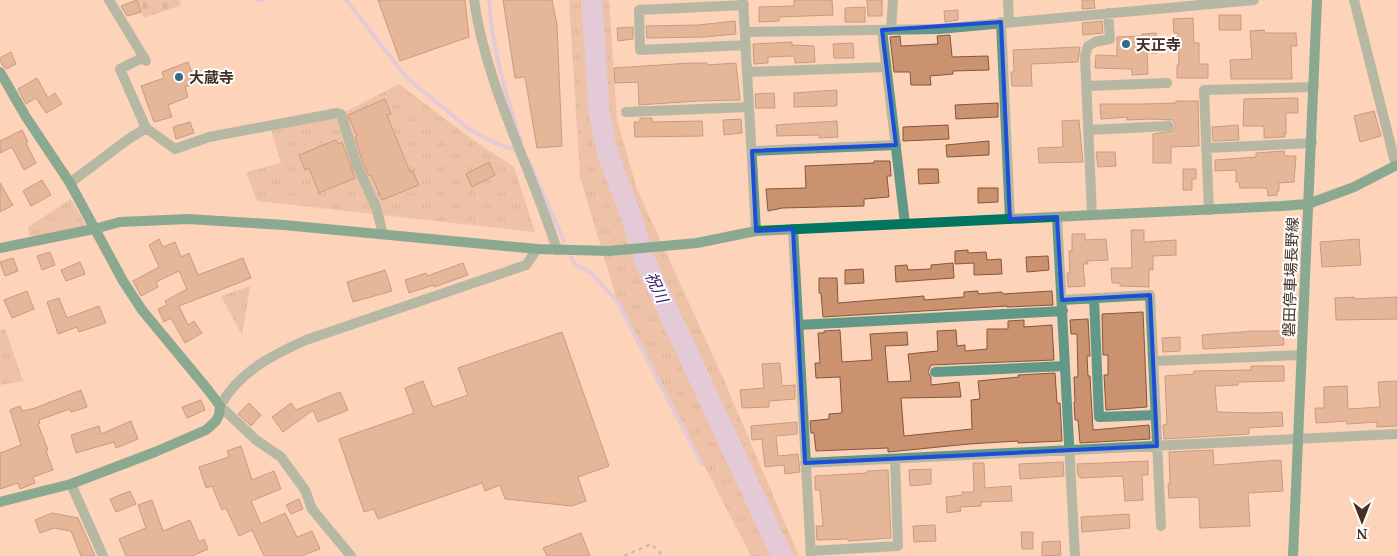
<svg xmlns="http://www.w3.org/2000/svg" width="1397" height="556" font-family="'Noto Serif','Noto Sans JP',serif">
<style>
.grass{fill:url(#grass-tufts)}
.cemetery{fill:url(#cemetery-stones)}
.lines{fill:none;stroke-linecap:round;stroke-linejoin:round}
.stream{stroke:#c6bdf8;stroke-width:4}
.river{stroke:#c6bdf8;stroke-width:21}
.building{fill:#ca926f;stroke:#84573c}
.path{stroke:#a78774;stroke-width:2;stroke-dasharray:4 4;stroke-linecap:butt}
.street{stroke:#619887;stroke-width:10}
.secondary{stroke:#00765e;stroke-width:10}
.marked{fill:none;stroke:#1d4ed8;stroke-width:4;stroke-linejoin:round}
.poi-dot{fill:#346a85;stroke:#fefefe;stroke-width:2}
.labels{text-anchor:middle;dominant-baseline:central;stroke-width:4;stroke-linejoin:round;paint-order:stroke}
.poi-label{font-size:15px;font-weight:bold;fill:#443024;stroke:#fefefe;text-anchor:start}
.street-label{font-size:15px;fill:#443024;stroke:#fefefe}
.water-label{font-size:16px;font-style:italic;fill:#3b286c;stroke:#fefefe}
</style>
<defs>
<pattern id="grass-tufts" width="24" height="20" patternUnits="userSpaceOnUse" patternTransform="scale(1.25)"><rect width="24" height="20" fill="#dcad90"/><path d="M3 7l-1-3M5 7V3M7 7l1-3M15 17l-1-3M17 17v-4M19 17l1-3" fill="none" stroke="#b48d75"/></pattern>
<pattern id="cemetery-stones" width="16" height="16" patternUnits="userSpaceOnUse" patternTransform="scale(1.25)"><rect width="16" height="16" fill="#dcad90"/><path d="M2 7V4a2 2 0 0 1 4 0v3zM10 15v-3a2 2 0 0 1 4 0v3z" fill="#b48d75"/></pattern>
</defs>
<rect width="100%" height="100%" fill="#fdd3ba"/>
<path class="grass" d="M569,0H609L617,120L637,189L720,371L799,556H751L636,334L619,307L580,177Z
M399,84L473,140L514,167L535,232L257,201L246,172L281,163L270,126L341,114Z
M71,199L89,230L37,241L29,235L28,227Z
M250,286L242,335L221,296Z
M5,329L23,381L0,385V330Z"/>
<path class="cemetery" d="M135,0H179L181,5L144,18Z"/>
<g class="lines">
<path class="stream" d="M256,0H264
M346,0L407,78L469,129L495,143L515,150
M489,0C492,49 506,95 521,141
M528,159L564,241
M571,258L575,264L591,273L617,301L702,464"/>
<path class="river" d="M592,0L599,111L607,152L631,216L644,259L782,556"/>
</g>
<path class="building" d="M137,0L141,12L127,16L121,6Z
M378,0H465L469,37L400,61Z
M503,0H552L557,25L562,146L537,148L525,77L515,78Z
M794,0H832L833,15L779,17V21L759,22V7L794,6Z
M867,0H882V16H868Z
M1082,0H1094L1095,8L1082,9Z
M865,7V22H845V8Z
M958,10V20L945,22L944,11Z
M1219,15H1241V30H1219Z
M1193,18L1194,43H1199V64H1208V78H1177V65H1179L1178,33H1174L1173,19Z
M735,21L736,34L704,37L647,38L646,26L698,25Z
M1102,21L1103,33L1083,35L1082,23Z
M633,27V39L618,41L617,28Z
M1264,30L1265,33H1296L1297,46H1291L1292,79H1231L1230,60L1252,59L1250,31Z
M1156,33L1157,53H1147L1148,74L1132,75V69L1095,68L1096,55L1117,56V37L1142,36V34Z
M950,35L952,57L988,56L989,70L953,71V74L930,76L931,85H911L910,72H894L890,37L900,36L901,46L938,44L937,36Z
M792,42V45L814,46L815,62L795,63L794,56L768,57V63L754,64L753,44Z
M853,43L854,58H834L833,44Z
M1080,47L1078,62L1031,64L1032,86H1012L1011,72H1014L1013,50Z
M11,52L16,64L6,69L2,65L0,58Z
M188,62L196,83L185,87L188,97L168,105L172,117L154,122L141,86L164,78L162,72Z
M690,63H707V65L736,63L740,100L697,101L639,105L638,82L615,83L614,68Z
M37,78L48,98L55,93L62,104L46,113L36,98L26,104L18,89Z
M837,90V105H835L836,106L794,107V93Z
M774,93L775,108H756L755,94Z
M1298,98V113H1286V134H1284L1285,137L1264,138V126H1243L1244,99Z
M385,99L391,114L387,115L410,172L413,171L419,185L382,200L371,175L369,176L362,161L355,137L357,136L348,115Z
M1176,101H1198L1199,146L1171,147V163H1153V134L1173,131L1176,126L1173,120L1150,119L1127,120V117L1101,119L1100,104H1144L1176,103Z
M998,103V117L956,119L955,105Z
M1374,111L1381,136L1360,142L1354,116Z
M640,118H652V122L702,121L703,136L635,137L634,122H640Z
M741,119L742,133L724,135L723,120Z
M1079,120L1083,162L1039,163L1038,148L1063,147L1062,121Z
M837,121L838,137L819,138V135L777,136L776,125Z
M190,122L194,133L176,139L173,127Z
M948,125L949,139L903,141V127Z
M1238,125L1239,140L1213,141L1212,127Z
M22,130L28,142L26,143L36,163L24,170L12,147L0,153V141Z
M336,140L338,144L342,142L355,178L319,193L309,168L305,170L299,155Z
M989,141V155L947,157L946,145Z
M1284,151L1285,156H1296L1294,182L1279,183V191H1277V195L1268,196L1267,188H1240L1239,182H1236V170L1215,171V160L1256,157V153Z
M1096,152H1115L1116,166L1098,167Z
M874,161H890L891,176H887L889,197L864,199V206L782,208L768,211L766,189L806,188L805,166L874,163Z
M489,162L495,175L472,187L466,174Z
M918,169H938L939,183L919,184Z
M1183,169H1196V179H1192V190H1183Z
M42,180L51,195L31,206L23,191Z
M0,183L13,205L0,212Z
M978,188H998V202L978,203Z
M1131,230H1144V242L1176,240V255L1153,256V270L1149,269V287L1120,286V283H1112L1111,268H1132Z
M1072,234H1085V240L1106,239L1108,260L1087,261L1088,264H1083L1085,286L1068,287L1067,273H1070L1069,251H1072Z
M159,239L163,247L175,242L181,257L189,253L198,275L243,258L251,278L179,306L188,325L194,321L202,333L185,343L171,318L164,322L158,309L167,305L165,301L187,289L179,271L156,282L158,287L141,296L133,281L159,267L149,245Z
M1359,239L1361,265L1322,267L1320,242Z
M968,250V253L986,252L987,260L1001,259L1002,274L974,275V263L955,264V251Z
M50,252L55,265L42,270L37,256Z
M1048,256L1049,270L1027,272L1026,257Z
M13,258L18,271L5,276L0,262Z
M80,262L85,274L66,281L61,270Z
M463,263L468,275L434,287V285L409,293L405,280L426,273L427,276Z
M953,263L954,278L896,282L895,266L907,265L908,270L931,269V265Z
M863,269L864,283L845,284V270Z
M385,270L392,291L353,302L347,282Z
M819,278H837L838,303L924,296V300L964,297V292L978,291V294L1002,292L1003,294L1052,291L1053,305L1007,307V306L823,317L821,293H819Z
M27,291L34,309L12,318L4,300Z
M1354,297V299L1397,297V319L1336,320L1335,298Z
M59,298L67,318L99,306L106,323L79,332L77,327L58,334L47,302Z
M1143,312L1147,407L1106,410L1104,375H1108V355H1103L1102,314Z
M1088,319L1090,356H1087L1088,376H1090L1093,430L1149,425L1150,439L1080,443L1078,420H1075L1074,402H1075L1074,377H1078L1077,334H1071L1070,320Z
M1024,320V327L1052,325L1054,360L931,365L928,372L931,377V385L959,382L961,397L901,398L904,436L972,429L971,400L980,399L978,381L1019,377L1018,375L1055,373L1057,403H1060L1062,441L1018,443V441L969,444L888,452V448L816,451L814,433H811L810,421L829,419V414L842,413L840,377L816,378L815,363H820L818,333H824V331L840,330L842,362L872,360L870,334L907,332L908,345L885,346L888,382L911,381L908,354L938,351L937,331L956,330L957,346L965,345V351L987,349V329H1008V321Z
M1254,331H1283L1284,345L1203,349L1202,335Z
M562,332L609,466L578,477L586,501L572,506L505,499L500,485L485,491L482,483L378,519L374,509L364,512L339,439L414,413L405,388L423,381L433,407L468,395L458,368Z
M1180,337V351L1163,352L1162,338Z
M780,363L782,386L795,385V399L769,401V407L742,408L740,390L764,388L762,364Z
M1251,366H1284V381L1238,382V385L1215,386L1217,412L1257,413L1282,412L1283,426L1249,428V434L1164,439L1163,425L1167,424L1165,376L1194,374V371L1251,370Z
M1397,381V426L1377,427V422L1347,424V421L1316,423L1315,408H1324V387L1347,386L1348,409L1380,407L1378,382Z
M81,390L87,407L71,412L70,409L39,420L40,423L38,424L48,450L46,451L53,470L33,477L35,483L20,489L18,483L0,489V453L21,445L10,410L20,406L22,411L35,408Z
M340,392L348,410L318,422L313,410L283,432L272,417L291,403L296,410Z
M201,400L205,410L187,418L182,407Z
M249,403L261,415L251,426L238,414Z
M131,421L138,439L116,448L114,442L76,453L71,435L99,426L101,434Z
M797,422V434L776,436L778,456L798,454L800,472L785,474L784,465L765,467L762,439L752,440L751,426Z
M241,446L252,480L274,471L281,489L251,501L261,524L285,513L297,537L312,531L320,549L301,556H264L252,530L239,536L226,508L222,510L212,486L206,488L199,467L229,457L227,451Z
M1213,450L1214,465L1281,460L1283,491L1248,493L1250,526L1200,528L1199,498L1197,497L1169,498L1168,484H1170L1169,452Z
M1148,461V475H1142L1143,500L1125,501L1123,476L1080,478V476H1078L1077,464Z
M1063,462L1064,476L1020,479L1019,464Z
M973,463H984L985,488L1011,486L1012,501L981,502V506L960,507L961,511L947,513L946,497L962,495V492H974Z
M931,469V484L910,486L909,470Z
M888,470L891,538L848,541V539L817,540L816,526H823L820,490H815V476L867,473V471Z
M130,491L136,504L116,512L110,499Z
M299,499L303,509L291,514L286,505Z
M152,500L163,531L190,520L199,542L204,539L208,549L192,556H126L119,539L146,528L138,505Z
M52,513L78,518L95,556H81L71,531L54,528L40,533L35,520Z
M1129,514L1130,528L1082,532L1081,517Z
M935,525L936,541L914,542L913,526Z
M1021,532H1033V549H1022Z
M581,533L590,556H547L543,548Z
M1060,541L1061,555L1042,556V542Z"/>
<g class="lines">
<path class="path" d="M624,556L651,544L663,556"/>
<path class="street" d="M109,0L146,61
M474,0C486,86 531,167 557,250
M743,0L756,231
M1008,0L1009,22
M1354,0L1396,166
M744,5L639,10L640,50L746,45
M1001,22L1010,219
M882,30L905,224
M891,30L893,0
M745,32L939,29L1254,0
M144,57L120,69L146,128L175,149L209,137L337,113L341,114L356,163L376,207L383,234
M747,72L886,67
M1087,86L1167,83
M626,112L749,107
M1089,130L1169,126
M1206,148L1312,143
M752,151L896,145
M70,183L127,140L146,128
M1209,210L1204,90L1314,87
M1092,215L1085,56L1088,46L1095,42L1110,39L1108,13
M1057,217L1075,556
M793,229L811,556
M1094,298L1099,417L1156,415
M1062,300L1150,295L1161,526
M798,325L1063,311
M1153,361L1301,355
M935,372L1065,366
M805,463L1397,434
M71,484L103,556
M810,551L898,546L895,459
M351,556L312,509L305,490L281,457L256,440L220,406C239,372 272,355 306,340L526,265L537,249"/>
<path class="secondary" d="M0,72L26,117L70,183L123,281L142,310L209,391L220,406L219,415L216,421L206,430L155,452L71,484L0,502
M0,248L94,229L120,222L188,219L284,225L537,249L609,251L697,243L756,231L1282,206L1308,204L1354,187L1397,165
M1293,556L1317,0"/>
</g>
<path d="M0 0H1397V556H0ZM1001,22L1010,219L1057,217L1062,300L1150,295L1157,446L805,463L793,229L756,231L752,151L896,145L882,30Z" fill="#fdd3ba" fill-opacity=".55" fill-rule="evenodd"/>
<path class="marked" d="M1001,22L1010,219L1057,217L1062,300L1150,295L1157,446L805,463L793,229L756,231L752,151L896,145L882,30Z"/>
<g class="poi-dot">
<circle cx="1126" cy="44" r="5"/>
<circle cx="179" cy="77" r="5"/>
</g>
<g class="labels">
<g class="poi-label">
<text x="1136" y="44">天正寺</text>
<text x="189" y="77">大蔵寺</text>
</g>
<g class="street-label">
<text transform="translate(1290 277) rotate(-88)">磐田停車場長野線</text>
</g>
<g class="water-label">
<text transform="translate(657 287) rotate(65)">祝川</text>
</g>
</g>
<g transform="translate(1362 521) rotate(180)" stroke="#fefefe" stroke-width="4" paint-order="stroke">
<path d="M0-4L9 19L0 12L-9 19Z" fill="#443024"/>
<text y="-8" font-size="14" font-weight="bold" text-anchor="middle" fill="#443024">N</text>
</g>
</svg>
